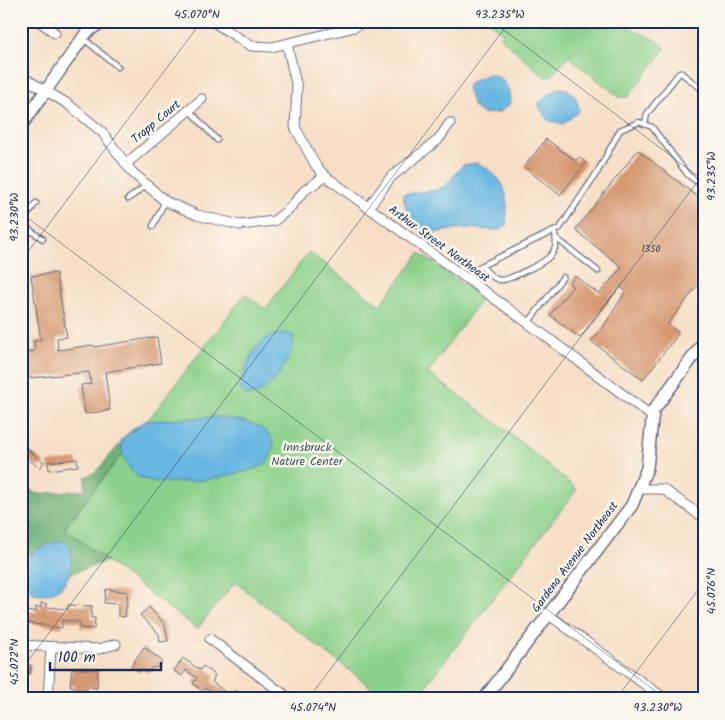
<svg xmlns="http://www.w3.org/2000/svg" width="725" height="720" font-family="Kalam,sans-serif">
<style>
.green{fill:#8bd18b;stroke:#538074}
.forest{fill:#70b377;stroke:#46716a}
.water{fill:#68b7e2;stroke:#4273a0}
.building{fill:#d59972}
.lines{fill:none;stroke-linecap:round;stroke-linejoin:round}
.service-casing{stroke:#686d82;stroke-width:7}
.minor-casing{stroke:#686d82;stroke-width:11}
.tertiary-casing{stroke:#686d82;stroke-width:14}
.service{stroke:#fff;stroke-width:4.5}
.minor{stroke:#fff;stroke-width:9}
.tertiary{stroke:#fff;stroke-width:11}
.ticks{fill:none;stroke:#1b2f5e;stroke-width:1;stroke-opacity:0.45}
.labels{text-anchor:middle;dominant-baseline:central;stroke-width:5;stroke-linejoin:round;paint-order:stroke}
.number-label{font-size:10px;fill:#4a4a63}
.street-label{font-size:12px;fill:#1b2f5e;stroke:#fbf7ec}
.park-label{font-size:12px;fill:#375869;stroke:#fbf7ec}
.neatline{fill:none;stroke:#1b2f5e;stroke-width:2}
.ticks-label{font-size:12px;text-anchor:middle;fill:#1b2f5e}
</style>
<rect width="100%" height="100%" fill="#fbf7ec"/>
<filter id="ink" filterUnits="userSpaceOnUse"><feTurbulence type="fractalNoise" baseFrequency=".02" numOctaves="2"/><feDisplacementMap in="SourceGraphic" scale="10" xChannelSelector="R" yChannelSelector="G"/><feConvolveMatrix kernelMatrix="1 2 1 2 8 2 1 2 1" color-interpolation-filters="sRGB"/></filter>
<filter id="wash" filterUnits="userSpaceOnUse"><feTurbulence type="fractalNoise" baseFrequency=".0096" numOctaves="4" result="noise"/><feDisplacementMap in="SourceGraphic" scale="20" xChannelSelector="R" yChannelSelector="G"/><feGaussianBlur stdDeviation="1.12" result="paint"/><feColorMatrix in="noise" values="0 0 0 0 0 0 0 0 0 0 0 0 0 0 0 0 0 1.4 0 .05"/><feComposite in="paint" operator="in"/></filter>
<g filter="url(#wash)">
<rect width="100%" height="100%" fill="#f6dfc6"/>
<path class="green" d="M489,21H622C635,34 653,35 666,48L628,97H619L569,57L573,50L552,76L545,77L500,37L503,34Z
M309,252L380,305L420,253L482,298L428,373L502,427L577,489L416,699H386L235,582L197,629L64,529L123,453L121,440L134,428L148,420L245,294L265,309Z"/>
<path class="forest" d="M121,443L123,453L64,528L107,561L68,575L72,549C60,550 36,546 31,558L21,547V483L36,494L85,490V477L96,472Z"/>
<path class="water" d="M488,74C505,76 509,88 511,103L498,113L482,114L473,106L467,88L470,82Z
M558,88C572,87 578,98 579,111L563,124L547,120L539,107V102Z
M477,163C507,178 509,194 506,226L502,230C487,231 471,227 456,229C448,230 440,233 433,233C412,235 405,209 403,194L436,190L445,186L463,165Z
M285,333L293,335C297,352 274,385 259,393C256,395 251,395 247,396L240,389C247,363 254,335 285,333Z
M212,417C237,419 293,425 266,464C242,476 163,490 139,477C127,470 121,453 121,440L145,421Z
M63,540L72,549C70,555 72,559 71,565C70,587 51,599 31,592C26,582 23,563 33,553C40,546 54,543 63,540Z"/>
<g id="blocks">
<path class="building" d="M546,139L576,161L579,157L586,163L560,195L524,167Z
M638,150L704,202V277L668,324L679,333L643,380L591,341L600,332L626,291L620,287L580,338L550,315L573,286L569,284L575,276L599,294L622,267L575,230Z
M56,273L67,337L57,338L58,350L93,345L94,347L157,337L161,363L105,372L110,410L85,414L81,385L91,384L89,372L21,379V353L35,351L34,341L41,340L31,276Z
M21,444L44,462L39,468L21,453Z
M77,459L78,466L49,470L48,462Z
M106,589L128,592L125,617L118,616V604L104,603Z
M41,603L47,604L46,607L68,609V605L92,606L91,618H95L94,629L80,628V622L62,620V628L21,622V611L36,612V607L41,608Z
M149,607L165,625L168,641L160,642L159,634L140,615Z
M144,647L162,661L158,667L151,668L148,673L141,669L139,672L131,666Z
M183,658L200,670L203,666L215,675L212,682L231,696L235,690L248,699H223L205,688L203,691L193,684L197,678L186,670L182,676L174,671Z
M21,665H31L30,674H21Z
M72,668L98,670L97,688L87,687L86,692H75V686H70Z
M128,689L135,699H114Z"/>
</g>
</g>
<g filter="url(#ink)">
<use href="#blocks" fill-opacity="0" stroke="#686d82" stroke-width="1"/>
<g class="lines">
<defs>
<path id="service" d="M84,39L118,67
M189,110L217,140
M645,124L647,114L680,72L704,91
M128,199L147,185
M21,224L43,239
M21,224L36,203
M153,226L165,201
M557,239L598,271
M481,266C486,270 492,279 499,280C506,281 514,276 521,273C540,264 563,256 554,231
M467,279L481,266L560,228L598,171L620,130L639,122L652,127L688,175L704,187
M528,323L563,277"/>
<path id="minor" d="M39,21L55,33
M212,21L251,46L272,47L355,27L362,21
M287,44L297,88L295,127L316,166L325,176L528,323L653,417
M21,76L68,104L102,132L132,172L165,201L197,215L240,225L274,221L290,208L304,191L325,176
M126,164L202,99
M368,208L391,177L438,140L450,123
M639,489H663L704,518
M549,615L665,699
M210,639L290,699
M21,645L99,649L116,644
M48,699L51,647"/>
<path id="tertiary" d="M21,126L87,32L103,21
M484,699L632,505L647,468L653,411L704,342"/>
</defs>
<use href="#service" class="service-casing"/>
<use href="#minor" class="minor-casing"/>
<use href="#tertiary" class="tertiary-casing"/>
<use href="#service" class="service"/>
<use href="#minor" class="minor"/>
<use href="#tertiary" class="tertiary"/>
</g>
</g>
<path class="ticks" d="M492,21L704,181M21,213L666,699M21,261L202,21M21,670L510,21M308,699L704,173M616,699L704,582"/>
<g class="labels">
<g class="number-label">
<text x="651" y="249">1350</text>
</g>
<g class="street-label">
<text transform="translate(156 122) rotate(-40)">Trapp Court</text>
<text transform="translate(439 244) rotate(36)">Arthur Street Northeast</text>
<text transform="translate(575 557) rotate(-53)">Gardena Avenue Northeast</text>
</g>
<g class="park-label">
<text x="307" y="447">Innsbruck<tspan x="307" dy="14">Nature Center</tspan></text>
</g>
</g>
<rect width="725" height="720" fill="none" stroke="#fbf7ec" stroke-width="55"/>
<path d="M50 662v8h111v-8" fill="none" stroke="#1b2f5e" stroke-width="2.5"/>
<text x="58" y="662" font-size="15" fill="#1b2f5e" stroke="#fbf7ec" stroke-width="4" paint-order="stroke">100 m</text>
<rect x="28" y="28" width="670" height="664" class="neatline"/>
<g class="ticks-label">
<text x="197" y="18">45.070°N</text>
<text x="500" y="18">93.235°W</text>
<text transform="translate(711 176) rotate(-90)" y="4">93.235°W</text>
<text transform="translate(14 217) rotate(-90)" y="4">93.230°W</text>
<text transform="translate(711 591) rotate(-90)" y="4">45.076°N</text>
<text transform="translate(14 662) rotate(-90)" y="4">45.072°N</text>
<text x="313" y="711">45.074°N</text>
<text x="658" y="711">93.230°W</text>
</g>
</svg>
